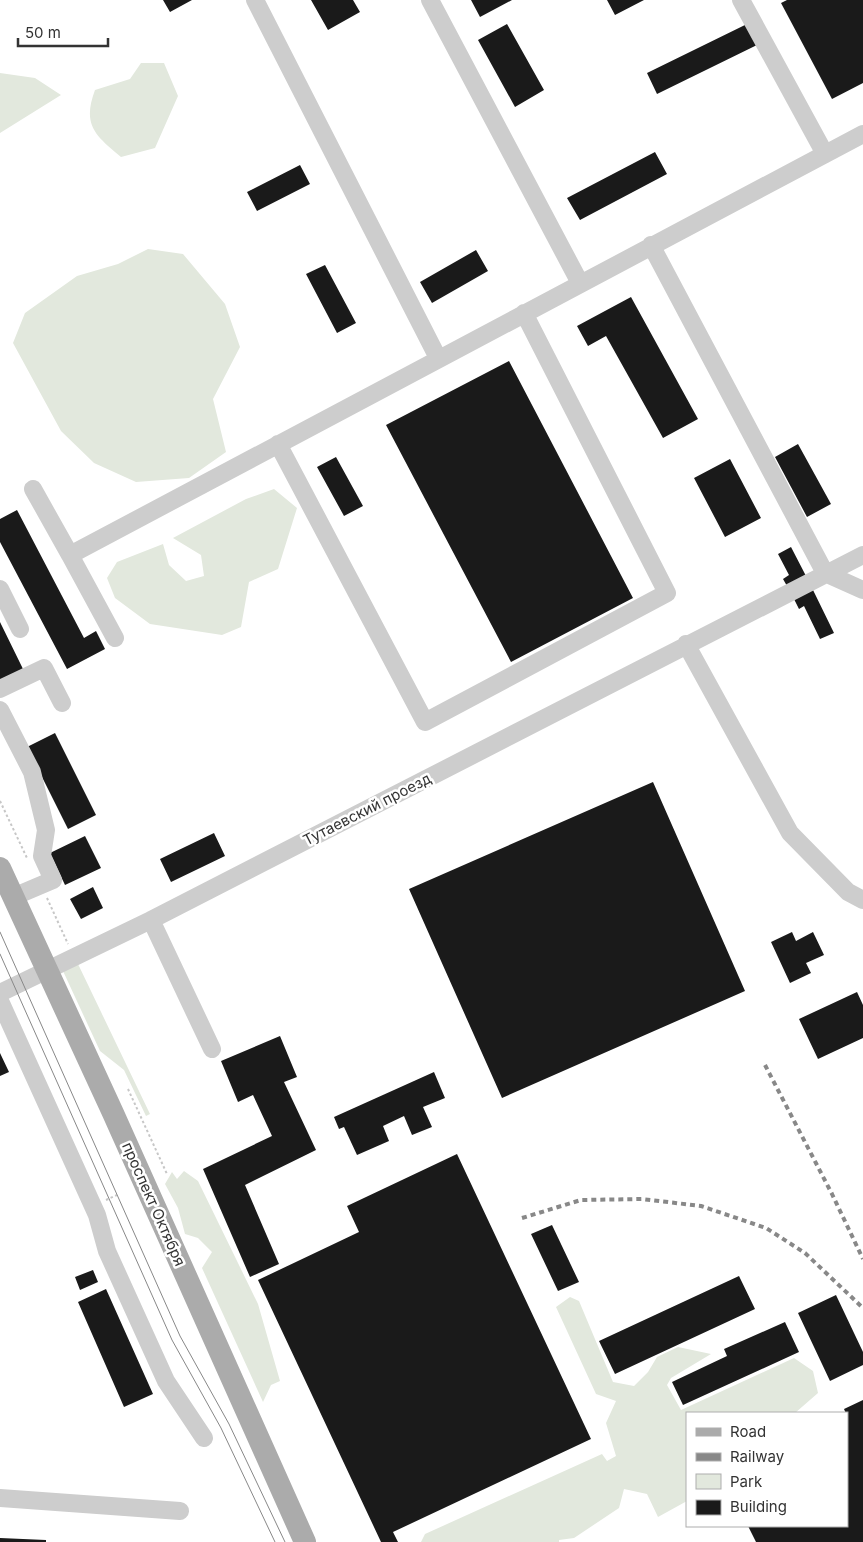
<svg xmlns="http://www.w3.org/2000/svg" width="863" height="1542" font-family="Inter,sans-serif">
<style>
.green{fill:#e2e8dd}
.building{fill:#1a1a1a}
.lines{fill:none;stroke-linecap:round;stroke-linejoin:round}
.path{stroke:#c7c7c7;stroke-width:2;stroke-dasharray:2.5 2.5;stroke-linecap:butt}
.minor{stroke:#cdcdcd;stroke-width:18}
.major{stroke:#ababab;stroke-width:22}
.tram{stroke:#888;stroke-width:1}
.rail{stroke:#888;stroke-width:4;stroke-dasharray:5 4;stroke-linecap:butt}
.labels{text-anchor:middle;dominant-baseline:central;stroke-width:5;stroke-linejoin:round;paint-order:stroke}
.street-label{font-size:15px;fill:#333;stroke:#fff}
</style>
<rect width="100%" height="100%" fill="#fff"/>
<path class="green" d="M141,63H164L178,96L155,148L121,157C95,135 82,125 95,90L130,79Z
M0,73L35,78L61,95L0,133Z
M148,249L183,254L225,304L240,347L213,399L226,452L189,478L136,482L94,463L61,431L13,343L25,313L77,276L118,264Z
M274,489L297,508L278,569L249,582L241,627L222,635L150,624L115,598L107,578L117,562L163,544L169,565L186,581L204,576L201,555L173,538L246,499Z
M78,964L150,1114L146,1116L124,1070L100,1051L63,971Z
M184,1171L198,1181L258,1304L280,1381L271,1385L263,1402L202,1268L212,1252L198,1238L185,1234L178,1208L165,1184L172,1172L177,1179Z
M570,1297L579,1301L613,1382L634,1386L648,1372L657,1357L678,1347L711,1354L671,1378L667,1385L681,1410L794,1358L813,1371L818,1393L795,1413H687V1501L658,1517L647,1494L624,1489L619,1508L574,1538L559,1540V1542H421L425,1534L602,1454L607,1461L616,1456L606,1423L616,1401L596,1394L556,1307Z"/>
<path class="building" d="M163,0H192L170,12Z
M311,0H353L360,12L328,30Z
M471,0H512L480,17Z
M607,0H644L615,15Z
M787,0H863V83L832,99L781,3Z
M507,24L544,90L515,107L478,40Z
M747,24L757,45L657,94L647,73Z
M655,152L667,174L580,220L567,198Z
M300,165L310,184L257,211L247,192Z
M476,250L488,271L432,303L420,282Z
M325,265L356,323L337,333L306,274Z
M631,297L698,419L663,438L606,336L588,346L577,326Z
M509,361L633,598L511,662L386,425Z
M798,444L831,504L807,517L775,457Z
M336,457L363,506L344,516L317,467Z
M730,459L761,518L725,537L694,478Z
M17,510L84,638L96,631L105,649L67,669L0,542V519Z
M791,547L806,576L787,586L783,579L789,575L778,554Z
M813,590L834,633L820,639L804,606L799,609L794,599Z
M0,622L23,669L0,680Z
M55,733L96,815L68,829L27,747Z
M653,782L745,991L502,1098L409,889Z
M214,833L225,856L171,882L160,859Z
M85,836L101,868L65,885L50,853Z
M93,887L103,908L81,919L70,899Z
M792,932L796,941L813,932L824,955L806,963L811,973L790,983L771,942Z
M857,992L863,1005V1038L818,1059L799,1019Z
M280,1036L297,1077L284,1082L316,1150L245,1185L279,1264L250,1277L203,1169L272,1136L253,1095L238,1102L221,1061Z
M0,1053L9,1072L0,1076Z
M434,1072L445,1098L423,1107L432,1127L412,1135L404,1116L383,1126L389,1141L357,1155L344,1127L339,1129L334,1117Z
M457,1154L591,1439L393,1532L398,1542H381L258,1280L359,1232L347,1206Z
M552,1225L579,1282L558,1291L531,1234Z
M93,1270L98,1282L80,1290L75,1277Z
M739,1276L755,1309L615,1374L599,1341Z
M106,1289L153,1394L124,1407L78,1302Z
M836,1295L863,1352V1365L830,1381L798,1313Z
M785,1322L799,1352L683,1405L672,1382L727,1356L724,1349Z
M863,1400V1542H756L748,1526H847V1416L844,1409Z
M0,1538L46,1540V1542H0Z"/>
<g class="lines">
<path class="path" d="M0,801L27,858
M47,898L68,944
M128,1089L167,1174
M106,1200L117,1195"/>
<path class="minor" d="M255,0L438,358
M430,0L580,283
M741,0L825,154
M651,245L825,573L863,590
M278,444L425,722L667,593L524,313
M33,489L70,555L863,134
M70,555L115,638
M0,589L20,629
M686,644L790,833L848,892L863,900
M0,689L44,668L62,703
M0,710L32,772L46,830L42,856L53,880L13,897
M151,920L212,1049
M0,993L151,920L863,555
M0,1001L97,1215L107,1251L166,1381L204,1438
M0,1498L180,1511"/>
<path class="major" d="M0,868L113,1113L305,1542"/>
<path class="tram" d="M0,932L180,1336L229,1424L285,1542
M0,954L172,1340L221,1428L275,1542"/>
<path class="rail" d="M765,1065L832,1194L863,1259
M522,1218L581,1200L642,1199L701,1206L766,1228L805,1253L863,1308"/>
</g>
<g class="labels">
<g class="street-label">
<text transform="translate(367 809) rotate(-27)">Тутаевский проезд</text>
<text transform="translate(154 1204) rotate(66)">проспект Октября</text>
</g>
</g>
<rect x="686" y="1412" width="162" height="115" fill="#ffffff" stroke="#adadad"/>
<rect x="696" y="1428" width="25" height="8" fill="#ababab" stroke="#adadad"/>
<text x="730" y="1437" font-size="15" fill="#333333">Road</text>
<rect x="696" y="1453" width="25" height="8" fill="#888888" stroke="#adadad"/>
<text x="730" y="1462" font-size="15" fill="#333333">Railway</text>
<rect x="696" y="1474" width="25" height="15" fill="#e2e8dd" stroke="#adadad"/>
<text x="730" y="1487" font-size="15" fill="#333333">Park</text>
<rect x="696" y="1500" width="25" height="15" fill="#1a1a1a" stroke="#adadad"/>
<text x="730" y="1512" font-size="15" fill="#333333">Building</text>
<path d="M18 38v8h90v-8" fill="none" stroke="#333333" stroke-width="2.5"/>
<text x="25" y="38" font-size="15" fill="#333333" stroke="#ffffff" stroke-width="4" paint-order="stroke">50 m</text>
</svg>
